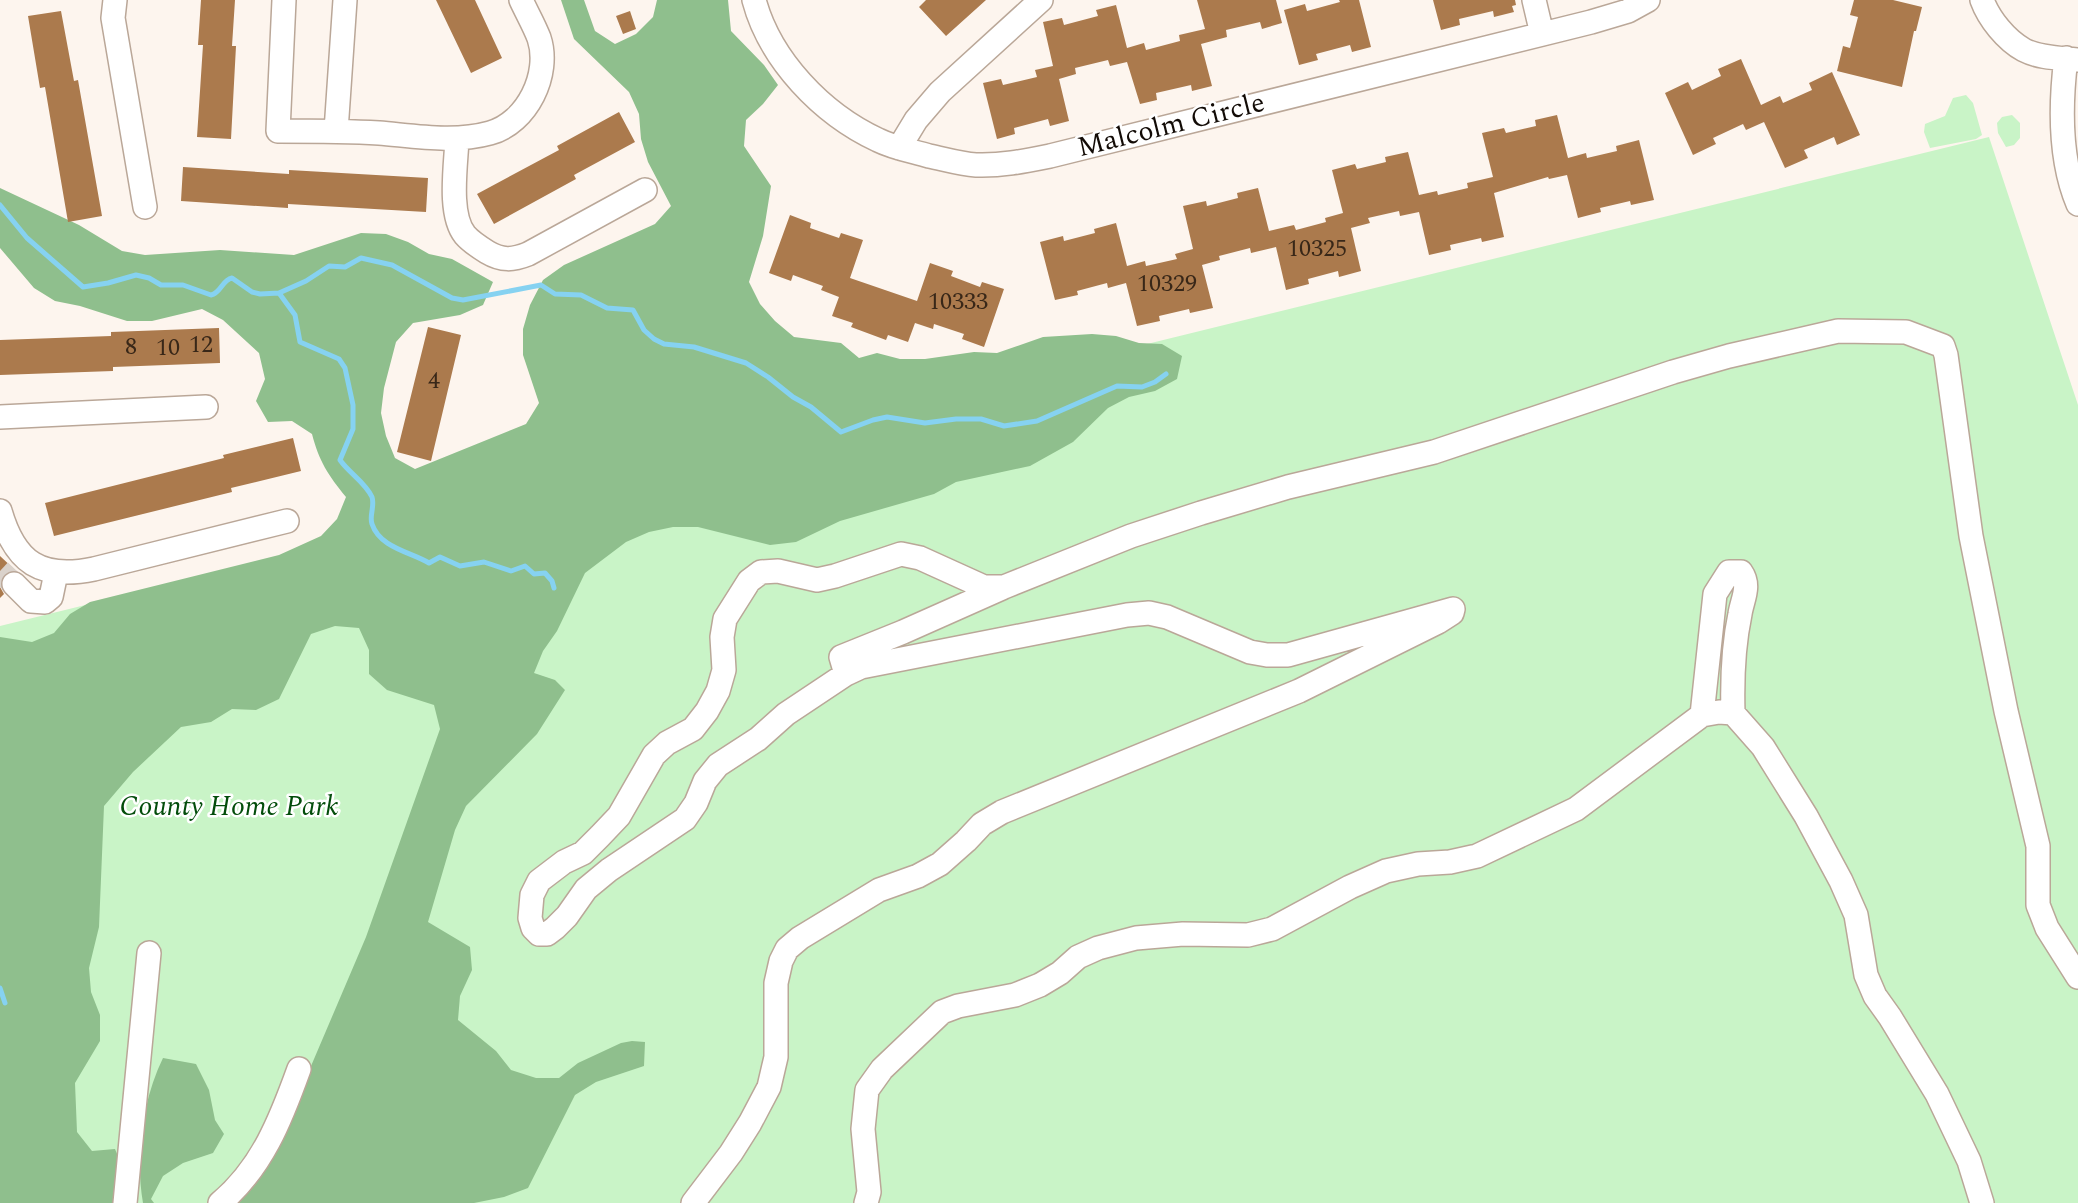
<svg xmlns="http://www.w3.org/2000/svg" width="2078" height="1203" font-family="Spectral,serif">
<style>
.green{fill:#c9f4c7}
.forest{fill:#8fbf8d}
.lines{fill:none;stroke-linecap:round;stroke-linejoin:round}
.stream{stroke:#86d2f1;stroke-width:5}
.building{fill:#ab7a4d}
.minor-tunnel{stroke:#dad2cb;stroke-width:23;stroke-dasharray:23 11;stroke-linecap:butt}
.minor-casing{stroke:#baa798;stroke-width:26}
.minor{stroke:#fff;stroke-width:23}
.labels{text-anchor:middle;dominant-baseline:central;stroke-width:5;stroke-linejoin:round;paint-order:stroke}
.number-label{font-size:24px;fill:#382718}
.street-label{font-size:28px;fill:#120b06;stroke:#fff}
.park-label{font-size:28px;font-style:italic;fill:#034d0b;stroke:#fff}
</style>
<rect width="100%" height="100%" fill="#fdf5ee"/>
<path class="green" d="M1966,95L1973,103L1982,135L1976,139L1930,148L1924,132L1925,124L1945,116L1953,98Z
M2012,115L2020,123V138L2014,145L2006,147L1998,133L1997,123L2002,117Z
M1989,137L2078,405V1203H58L0,1038V626Z"/>
<path class="forest" d="M561,0H584L595,31L615,44L636,34L653,17L657,0H728L731,31L764,65L778,85L763,104L746,120L744,146L771,186L763,236L749,282L760,304L775,321L794,337L841,343L859,358L877,353L900,359H925L974,352L997,353L1043,337L1092,334L1116,336L1139,343L1162,344L1182,356L1177,379L1155,391L1129,397L1108,408L1073,442L1030,466L956,482L934,494L840,521L796,542L770,545L698,527H673L649,532L626,542L585,573L557,631L543,651L534,673L555,680L565,690L537,734L466,806L455,830L428,922L470,947L472,970L460,996L458,1020L496,1051L511,1070L536,1078H559L578,1063L621,1043L632,1041L645,1042L644,1066L596,1082L575,1095L528,1188L504,1197L474,1203H227L268,1167L366,937L440,729L434,705L387,690L369,674V650L359,628L335,626L311,634L279,699L256,710L232,709L211,722L181,727L133,772L104,806L99,927L89,968L91,992L100,1015V1041L75,1083L77,1132L92,1151L115,1149L124,1171L126,1203H0V637L32,642L54,633L70,614L90,602L279,555L321,536L337,519L346,497C328,475 319,461 312,434L292,421L268,422L256,401L265,379L259,353L223,320L202,309L152,321H127L80,306L55,301L34,288L0,248V188L79,225L122,251L145,255L220,250L294,255L361,233L386,234L408,242L429,254L452,259L493,282L483,305L460,315L413,323L396,342L384,388L381,413L386,436L395,458L415,469L526,424L539,403L523,355V329L530,305L543,280L564,265L655,224L671,206L648,162L641,139L639,114L629,92L574,39Z
M163,1058L196,1064L209,1090L215,1120L224,1134L213,1153L183,1163L163,1176L151,1199L154,1203H143C135,1156 142,1101 163,1058Z"/>
<g class="lines">
<path class="stream" d="M0,205L27,238L83,287L108,283L136,275L149,278L161,285H183L211,295C221,293 222,280 232,278L252,292L260,294L279,293L306,281L329,266L345,267L361,258L392,265L452,298L463,300L541,285L555,294L581,295L607,308L633,310L644,330L654,339L664,344L694,347L746,363L768,377L793,397L811,407L841,432L873,420L887,417L925,423L956,419H981L1004,426L1037,421L1117,386L1142,387L1155,382L1166,374
M279,293L295,315L300,342L339,359L345,368L353,405V429L340,460C349,473 365,482 372,497C375,506 369,516 372,524C380,548 411,552 429,563L440,557L460,566L484,562L511,571L525,566L534,574L545,573L552,581L554,588
M0,988L5,1003"/>
</g>
<path class="building" d="M201,0H235L232,46H236L231,139L197,137L203,45H198Z
M436,0H475L502,58L471,73Z
M926,0H986L946,36L919,7Z
M1197,0H1276L1282,23L1262,29L1260,22L1226,30L1227,37L1201,44L1212,86L1192,91L1191,85L1156,93L1157,100L1140,104L1127,62L1110,66L1108,60L1075,68L1076,74L1059,79L1069,121L1050,126L1048,119L1014,128L1015,134L997,139L983,83L1001,79L1003,85L1037,77L1035,70L1053,66L1043,22L1062,18L1064,25L1098,16L1096,10L1116,5L1127,48L1144,43L1146,50L1180,41L1179,35L1205,29Z
M1339,0H1359L1371,47L1352,52L1350,45L1316,54L1318,60L1299,65L1284,10L1305,4L1307,11L1340,2Z
M1433,0H1515L1516,5L1512,6L1514,12L1494,17L1493,11L1459,19L1460,25L1441,30Z
M1854,0H1893L1922,7L1916,31H1914L1902,87L1837,71L1843,46L1850,48L1858,17L1850,15Z
M61,11L74,81L78,80L102,216L68,222L45,87L40,88L28,16Z
M630,11L636,29L623,34L616,16Z
M1741,59L1761,105L1780,96L1783,103L1812,90L1809,83L1832,72L1860,135L1837,145L1834,137L1804,150L1808,158L1785,168L1764,122L1746,130L1743,124L1713,138L1716,144L1693,155L1665,93L1688,82L1692,90L1721,76L1718,69Z
M619,112L635,142L574,175L576,179L494,224L477,194L559,150L557,146Z
M1557,115L1568,158L1586,153L1587,158L1617,151L1616,146L1639,140L1654,200L1631,205L1630,201L1600,208L1601,212L1578,218L1567,175L1549,179L1548,177L1494,193L1504,237L1482,242L1481,238L1450,245L1451,250L1429,255L1419,212L1400,216L1399,211L1368,218L1370,223L1351,228L1361,271L1339,277L1338,271L1308,279L1309,284L1286,290L1276,247L1251,253L1250,248L1219,256L1220,260L1202,265L1213,308L1190,313L1189,309L1159,316L1160,321L1137,326L1126,283L1108,288L1107,283L1077,291L1078,295L1055,300L1040,242L1063,236L1064,241L1095,233L1094,229L1116,223L1127,266L1145,261L1146,266L1177,259L1175,254L1193,249L1183,206L1206,201L1207,206L1238,198L1237,193L1258,188L1269,231L1294,225L1296,230L1326,222L1325,218L1343,213L1332,170L1355,164L1357,169L1386,162L1385,157L1408,152L1419,195L1437,191L1438,195L1468,188L1467,183L1493,177L1482,133L1504,128L1506,133L1536,126L1535,120Z
M183,167L289,174V170L428,178L426,212L288,204V208L181,201Z
M790,215L811,223L810,228L839,238L841,233L863,240L850,278L917,301L930,263L953,271L951,276L980,287L982,282L1004,289L984,347L962,339L964,334L934,324L933,329L915,323L908,342L888,335L886,340L851,327L853,323L832,316L839,297L821,290L823,286L793,275L791,281L769,273Z
M428,327L461,335L431,461L397,452Z
M219,328L220,363L113,367V371L0,375V340L111,336V332Z
M293,438L301,471L231,488L232,492L54,536L45,503L224,458L223,455Z
M0,556L15,570L5,574L1,580L0,587L4,594L0,598Z"/>
<g class="lines">
<path class="minor-tunnel" d="M0,571L14,584"/>
<defs>
<path id="minor" d="M115,0L113,18L145,207
M284,0L278,131C312,131 345,131 379,133C415,136 454,143 490,133C527,123 551,74 539,38C534,25 527,13 521,0
M754,0C770,60 822,114 878,140C894,148 912,151 929,156C944,159 960,164 976,165C1001,166 1025,161 1050,156L1591,22L1628,11L1648,0
M1534,0L1542,34
M1982,0C1989,19 2006,40 2024,50C2039,58 2061,58 2078,60
M2066,58C2060,106 2059,159 2078,204
M336,131L345,0
M457,139C456,165 448,214 465,235C471,242 479,247 487,252C502,261 513,260 528,254L645,190
M899,148L916,120L940,92L1041,0
M0,417L206,407
M0,511C15,563 41,580 94,569L287,521
M14,584L31,601L45,602L51,597L56,573
M846,674L841,657L903,632L1002,588
M1702,715L1715,594L1729,572H1741C1751,586 1742,600 1740,614C1733,647 1732,679 1733,713
M125,1203L149,953
M220,1203C262,1168 281,1119 299,1069
M693,1203L731,1153L750,1123L769,1087L776,1057V983L781,961L787,949L800,938L879,890L918,876L940,864L966,841L982,824L1002,812L1299,691L1438,622L1452,613L1453,609L1288,655H1267L1250,652L1167,617L1149,613L1127,615L861,667L846,674L786,714L758,739L718,765L705,781L696,803L685,819L609,870L586,889L567,916L555,928L547,934H539L533,928L530,918L532,895L539,881L564,862L583,853L600,836L619,816L654,755L667,743L693,729L707,711L718,691L724,670L722,637L725,619L749,581L761,572L778,571L817,580L835,576L901,554L920,558L984,587H1004L1131,536L1201,513L1288,487L1434,452L1673,372L1729,356L1838,331L1906,332L1943,346L1946,355L1971,536L2006,711L2038,846V905L2047,928L2078,977
M866,1203L869,1192L863,1129L867,1090L882,1069L942,1012L958,1006L1015,995L1040,985L1060,973L1078,957L1098,948L1136,938L1183,934L1248,935L1272,929L1350,887L1386,871L1418,864L1450,862L1477,856L1576,809L1702,715L1719,712L1733,713L1763,747L1806,816L1841,881L1856,915L1866,975L1875,996L1890,1017L1937,1094L1969,1161L1982,1203"/>
</defs>
<use href="#minor" class="minor-casing"/>
<use href="#minor" class="minor"/>
</g>
<g class="labels">
<g class="number-label">
<text x="1317" y="249">10325</text>
<text x="1167" y="284">10329</text>
<text x="958" y="302">10333</text>
<text x="201" y="345">12</text>
<text x="131" y="347">8</text>
<text x="168" y="348">10</text>
<text x="434" y="381">4</text>
</g>
<g class="street-label">
<text transform="translate(1171 125) rotate(-14)">Malcolm Circle</text>
</g>
<g class="park-label">
<text x="229" y="806">County Home Park</text>
</g>
</g>
</svg>
